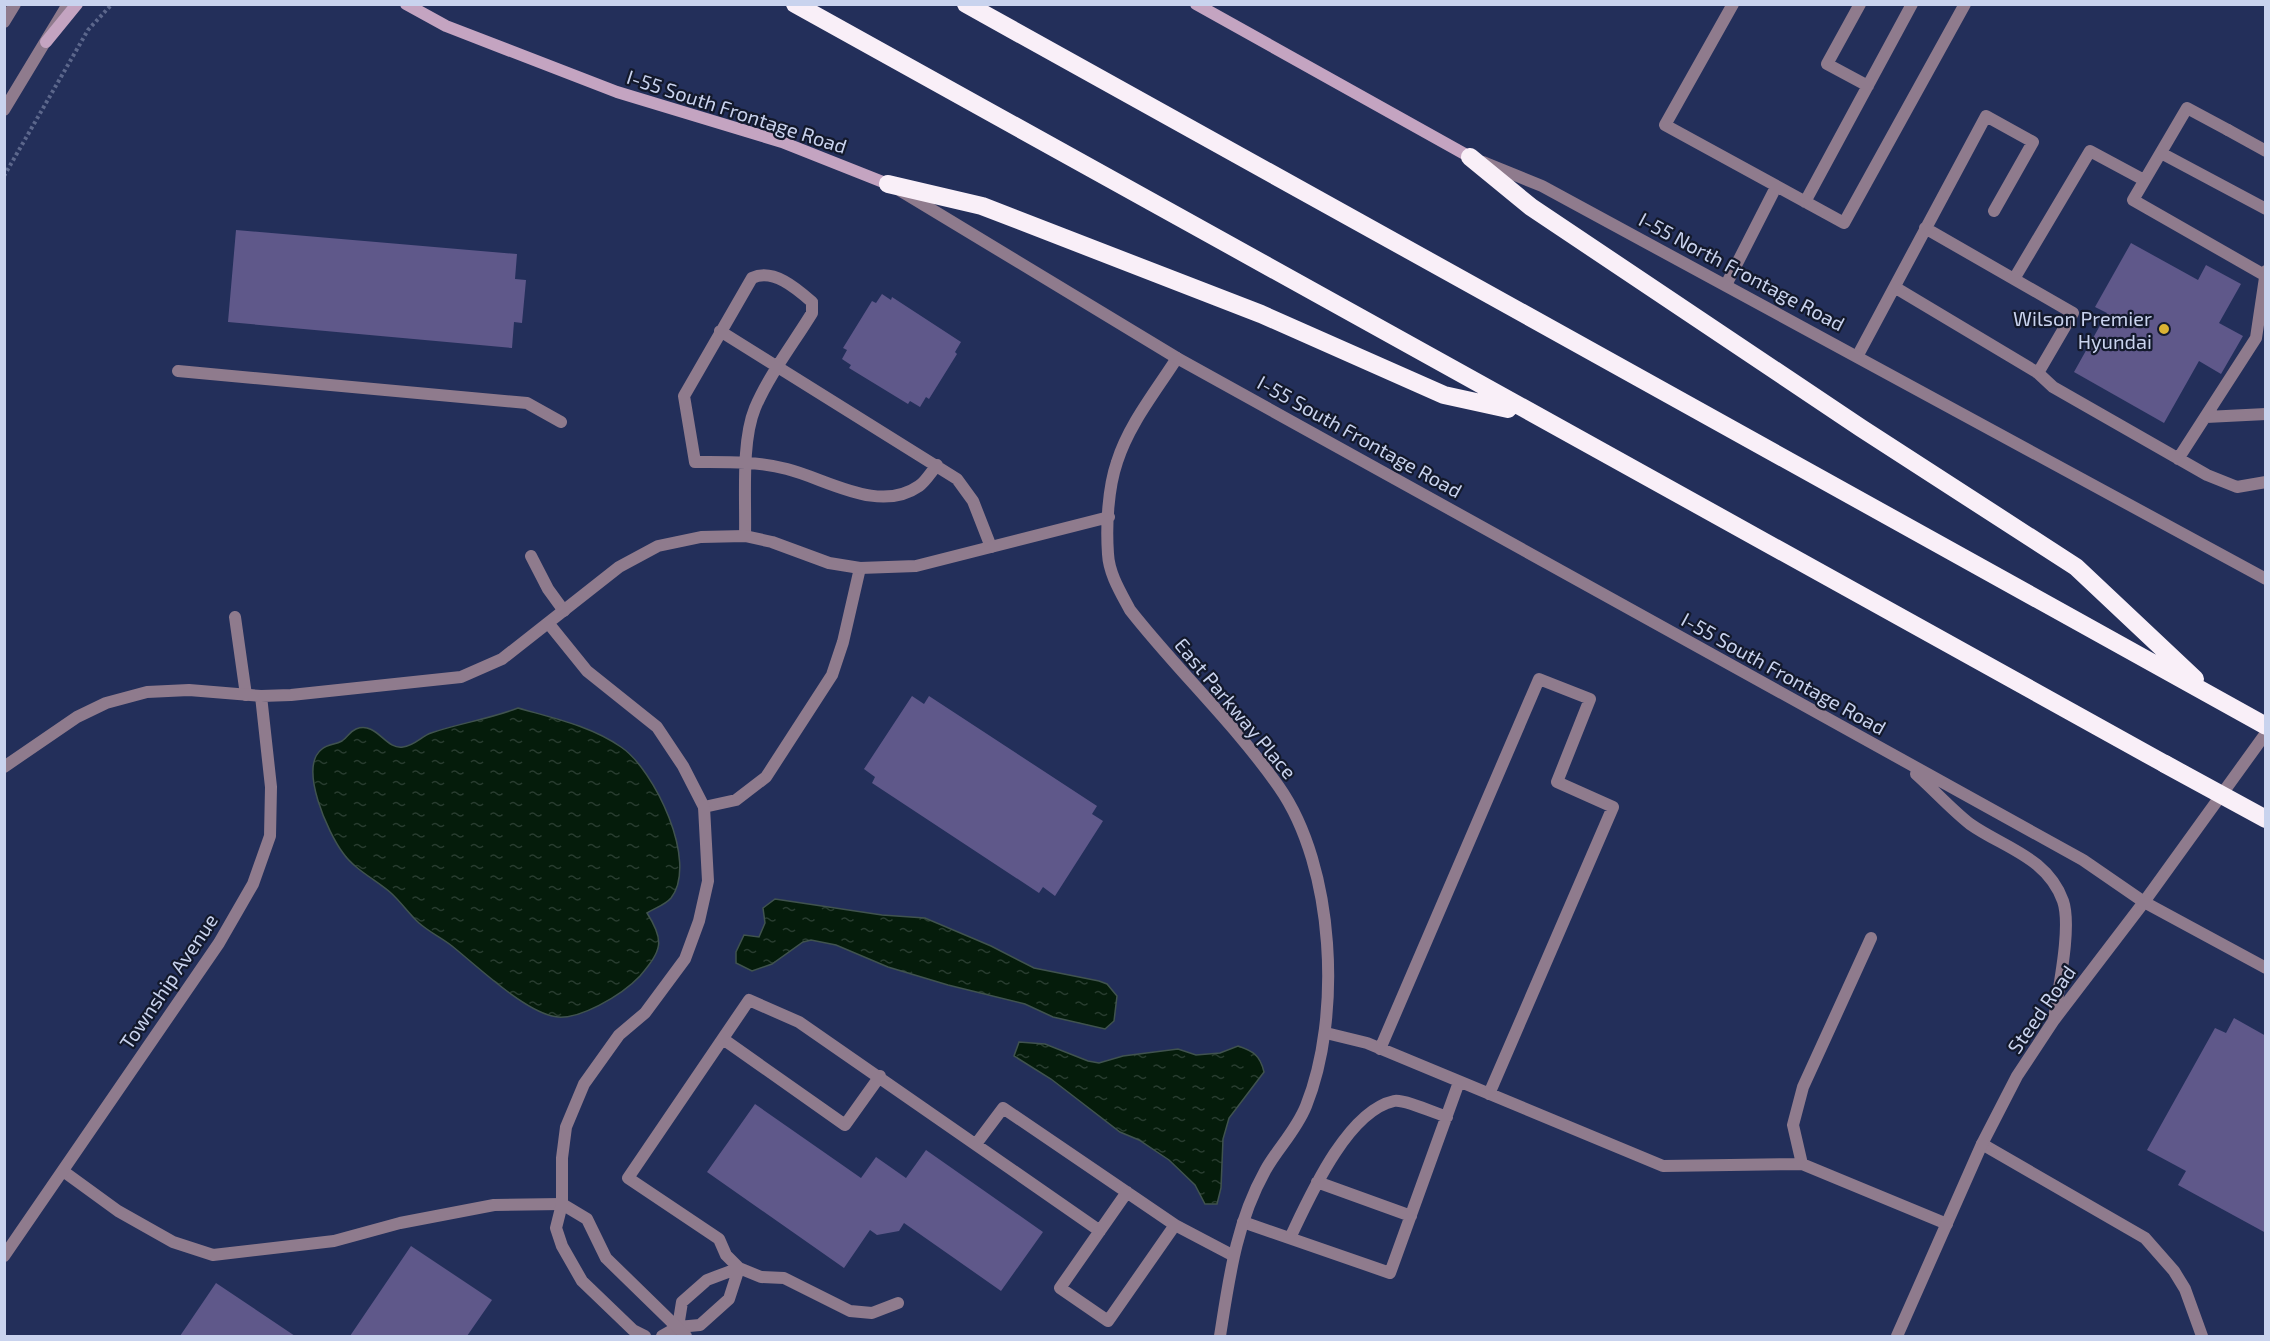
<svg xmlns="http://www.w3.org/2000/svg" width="2270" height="1341" font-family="'Exo 2',sans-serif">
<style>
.water{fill:url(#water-ripples);stroke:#40534f;stroke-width:1.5}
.building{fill:#5f588a}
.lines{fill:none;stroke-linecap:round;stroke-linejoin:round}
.path{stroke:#5c678c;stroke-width:4;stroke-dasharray:3 3;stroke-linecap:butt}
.service{stroke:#8f7b8d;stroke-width:12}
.minor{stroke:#8f7b8d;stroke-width:12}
.tertiary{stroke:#8f7b8d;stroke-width:12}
.secondary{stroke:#c4a4c1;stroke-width:12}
.motorway{stroke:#f9eff8;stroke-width:18}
.motorway-bridge{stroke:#f9eff8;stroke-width:18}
.poi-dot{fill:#dbb233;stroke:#13192c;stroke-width:2}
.labels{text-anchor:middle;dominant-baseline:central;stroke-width:4.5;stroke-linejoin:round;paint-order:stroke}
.street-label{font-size:20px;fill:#c9d3ee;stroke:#13192c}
.poi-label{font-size:20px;fill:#c9d3ee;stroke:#13192c;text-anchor:end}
</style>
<defs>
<pattern id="water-ripples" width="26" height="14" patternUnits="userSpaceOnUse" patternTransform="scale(1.5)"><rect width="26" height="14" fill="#051c0b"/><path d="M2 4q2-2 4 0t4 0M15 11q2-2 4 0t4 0" fill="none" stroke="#283c2f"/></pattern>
</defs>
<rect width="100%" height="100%" fill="#232f5a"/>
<path class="water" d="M518,708C553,718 591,726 621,747C654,769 699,862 671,898C665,905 655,908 647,913C665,941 662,950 640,976C623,994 577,1023 552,1016C521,1008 478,967 452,946C442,938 429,932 419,923C409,914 401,902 391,893C376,880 354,869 343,853C328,833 298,767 322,749C328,744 335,745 342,741C348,737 349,732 356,729C377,721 385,750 403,747C414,746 422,736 431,733C460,723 490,719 518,708Z
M775,899L882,915L925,918L991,946L1034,968L1099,981L1107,984L1117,996L1114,1021L1105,1029L1053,1017L1025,1004L948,985L888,967L836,945L811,940L803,942L772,964L752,971L736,963V952L744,935L759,937L765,923L763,908Z
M1019,1042L1045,1044L1088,1061L1099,1063L1123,1056L1178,1049L1196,1055L1220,1053L1238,1046C1253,1051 1260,1055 1264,1072L1229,1118L1223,1139L1221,1188L1217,1204H1205L1195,1185L1169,1160L1139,1140L1120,1132L1051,1079L1014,1056Z"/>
<path class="building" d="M236,230L517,254L515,279L526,280L522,323L514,322L512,348L228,322Z
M2131,243L2198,280L2206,265L2241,284L2219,323L2243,336L2221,374L2199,361L2164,423L2074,372L2107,313L2095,307Z
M882,294L891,300L892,297L961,342L955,352L957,354L929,399L926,397L920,407L910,401L908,404L849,368L851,365L842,359L847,350L843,348L872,301L876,303Z
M912,696L924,704L929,696L1097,806L1092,814L1103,821L1055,896L1043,887L1039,893L872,783L875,777L864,769Z
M2234,1018L2266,1036V1233L2178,1185L2186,1171L2147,1150L2215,1028L2226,1033Z
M755,1104L861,1178L876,1157L906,1178L926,1150L1043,1232L1001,1291L904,1223L899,1231L877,1235L870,1230L844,1268L707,1172Z
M411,1246L492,1300L467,1336H350Z
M216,1283L295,1336H180Z"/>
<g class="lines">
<path class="path" d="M4,176L88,30L112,4"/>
<path class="service" d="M1733,4L1665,125L1844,223L1965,4
M1860,4L1827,64L1868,86
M2228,130L2187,108L2133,200L2266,276
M2161,153L2266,209
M1805,202L1912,4
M2014,279L2090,151L2144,180
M1726,285L1776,187
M1896,288L2038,373L2073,313L1925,228
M720,331L957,479L973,501L991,547
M1858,355L1986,116L2033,142L1994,211
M178,371L527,403L561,422
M2038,373L2053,387L2207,475L2237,487L2266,482
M2206,417L2266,414
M2178,459L2256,338L2266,271
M745,536C746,499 741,442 755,408C769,375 793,344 812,313V302C796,288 773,268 752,278L684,396L695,462C725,462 757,461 787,469C827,479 879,514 919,486C926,481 931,472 937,465
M531,556L548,589L564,611
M235,617L246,695
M704,807L736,800L766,777L832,675L843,642L860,568
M1326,1033L1367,1043L1663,1166L1802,1164L1947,1224
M723,1039L845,1125L880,1076
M1380,1049L1539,679L1590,699L1557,782L1613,807L1489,1094
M976,1144L1003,1108L1175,1225L1232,1255
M1802,1164L1793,1125L1803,1087L1871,938
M63,1171L118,1211L173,1242L213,1255L334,1241L400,1223L494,1205L562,1204
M1317,1182L1411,1216
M1127,1192L1060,1288L1108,1321L1175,1225
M1243,1222L1390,1273L1459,1082
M1290,1238C1309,1198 1347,1111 1394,1101C1404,1099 1435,1113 1447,1117
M898,1303L872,1313L850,1311L784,1278L761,1277L739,1268L726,1255L719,1239L628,1178L749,1000L799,1022L1100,1231
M678,1327L682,1302L707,1280L739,1268
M662,1336L678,1327L700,1325L729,1299L739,1268"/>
<path class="minor" d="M2228,130L2266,151
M1177,358C1156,391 1129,424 1117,462C1108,488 1106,526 1108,554C1109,574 1121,593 1130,610C1177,670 1235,724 1279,787C1335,867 1342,1017 1306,1106C1296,1131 1277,1149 1265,1171C1236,1223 1229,1279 1220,1336
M549,624L587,671L657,727L683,766L704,807L708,881L699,921L685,959L645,1013L619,1035L584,1084L566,1127L562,1158V1204L556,1228L562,1246L582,1281L633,1330L645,1336
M4,767L77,717L106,703L147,692L189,690L261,696L291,695L461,677L502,659L619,567L658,546L701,537L745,536L772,542L829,563L860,568L916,566L1109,517
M1982,1144L2145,1238L2174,1271L2185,1289L2202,1336
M562,1204L587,1219L606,1258L686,1336
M4,1256L219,943L253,884L270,836L271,787L261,696"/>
<path class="tertiary" d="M4,22L15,4
M4,110L68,4
M1483,162L1542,186L2266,579
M901,191L1177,358L2083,860L2144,902L2266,968
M1916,774C1934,790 1951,809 1970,824C2004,848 2047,857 2063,901C2072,927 2058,990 2054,1019
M1897,1336L1982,1144L2017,1076L2054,1020L2144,902L2266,733"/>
<path class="secondary" d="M406,4L446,26L617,92L782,142L888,184
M1196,4L1470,157
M46,42L77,4"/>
<path class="motorway" d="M795,4L2165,764
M966,4L2266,726
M1470,157L1531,207L1861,428L2076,567L2195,679
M888,184L982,206L1261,314L1444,395L1508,409"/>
<path class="motorway-bridge" d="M2165,764L2266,819"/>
</g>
<circle class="poi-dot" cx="2164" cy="329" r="6"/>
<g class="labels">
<g class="street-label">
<text transform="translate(737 111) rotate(18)">I-55 South Frontage Road</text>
<text transform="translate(1742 271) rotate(28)">I-55 North Frontage Road</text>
<text transform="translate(1360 436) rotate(29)">I-55 South Frontage Road</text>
<text transform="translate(1784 673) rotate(29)">I-55 South Frontage Road</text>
<text transform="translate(1236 708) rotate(50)">East Parkway Place</text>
<text transform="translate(168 981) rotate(-56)">Township Avenue</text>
<text transform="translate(2041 1009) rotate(-55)">Steed Road</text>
</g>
<g class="poi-label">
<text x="2152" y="318">Wilson Premier<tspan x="2152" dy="23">Hyundai</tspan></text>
</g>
</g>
<rect width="2270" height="1341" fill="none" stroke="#c9d3ee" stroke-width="12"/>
</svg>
